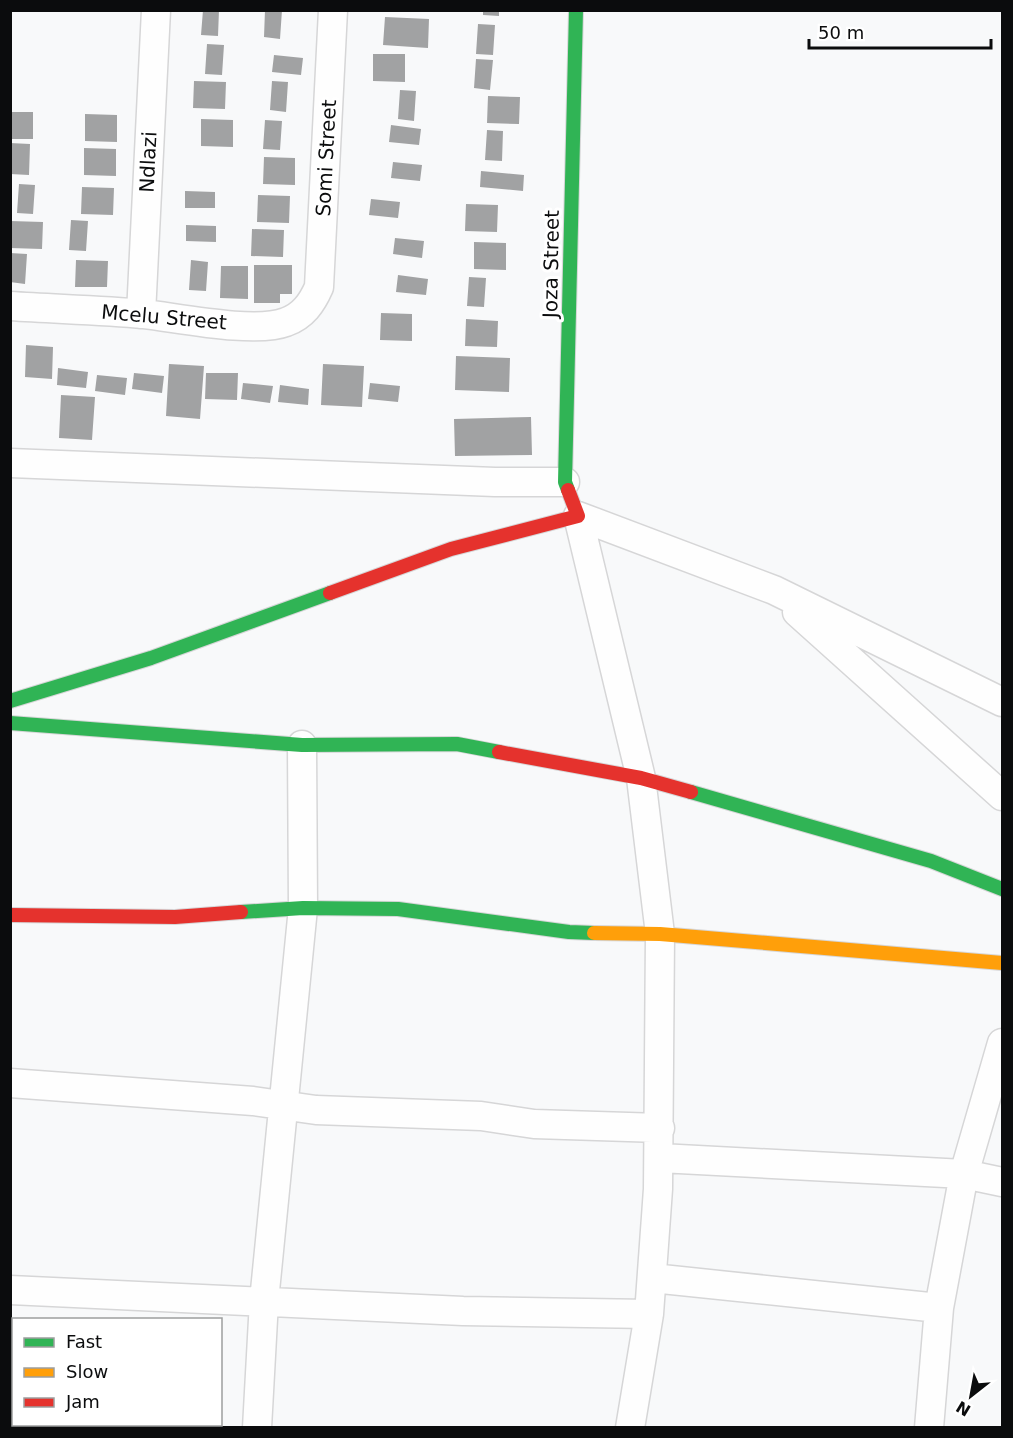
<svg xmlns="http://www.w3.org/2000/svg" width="1013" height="1438" font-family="'DejaVu Sans',sans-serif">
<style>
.building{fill:#a1a2a3}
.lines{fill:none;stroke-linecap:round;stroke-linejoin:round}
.street-casing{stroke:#d6d6d7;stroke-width:31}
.fast-casing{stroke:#d6d6d7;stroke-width:16}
.slow-casing{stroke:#d6d6d7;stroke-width:16}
.jam-casing{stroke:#d6d6d7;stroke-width:16}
.street{stroke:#fefefe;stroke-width:28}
.fast{stroke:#30b455;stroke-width:14}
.slow{stroke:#ff9f0a;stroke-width:14}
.jam{stroke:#e5322d;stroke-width:14}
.labels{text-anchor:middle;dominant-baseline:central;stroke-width:6;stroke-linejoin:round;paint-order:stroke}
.street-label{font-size:20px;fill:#0b0c0d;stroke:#fff}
</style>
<rect width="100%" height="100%" fill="#f8f9fa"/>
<path class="building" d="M203,10H219L218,36L201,35Z
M265,10H282L280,39L264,37Z
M483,10H499V16L483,15Z
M385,17L429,19L428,48L383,45Z
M478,24L495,25L493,55L476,54Z
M207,44L224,45L222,75L205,74Z
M373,54H405V82L373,81Z
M274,55L303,58L301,75L272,72Z
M476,59L493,60L490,90L474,88Z
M194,81L226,82L225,109L193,108Z
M272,81L288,82L286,112L270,110Z
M400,90L416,91L414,121L398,119Z
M488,96L520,97L519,124L487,123Z
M10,112H33V139H10Z
M85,114L117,115V142L85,141Z
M201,119L233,120V147L201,146Z
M265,120L282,121L280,150L263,149Z
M391,125L421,129L419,145L389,142Z
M487,130L503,131L502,161L485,160Z
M10,143L30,144L29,175L10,174Z
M84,148L116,149V176L84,175Z
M264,157L295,158V185L263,184Z
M393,162L422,165L420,181L391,178Z
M481,171L524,175L523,191L480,187Z
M19,184L35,185L33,214L17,213Z
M82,187L114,188L113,215L81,214Z
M185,191L215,192V208H185Z
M258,195L290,196L289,223L257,222Z
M371,199L400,202L398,218L369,215Z
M466,204L498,205L497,232L465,231Z
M71,220L88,221L86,251L69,250Z
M10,221L43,222L42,249L10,248Z
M186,225L216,226V242L186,241Z
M252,229L284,230L283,257L251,256Z
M395,238L424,241L422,258L393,254Z
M474,242L506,243V270L474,269Z
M10,253L27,254L25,284L10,282Z
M76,260L108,261L107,287H75Z
M191,260L208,262L206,291L189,290Z
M254,265H292V294H280V303H254Z
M221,266H248V299L220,298Z
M398,275L428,279L426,295L396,292Z
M469,277L486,278L484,307L467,306Z
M381,313L412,314V341L380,340Z
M466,319L498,321L497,347L465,346Z
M26,345L53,347L52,379L25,377Z
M456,356L510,358L509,392L455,390Z
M169,364L204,366L200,419L166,416Z
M323,364L364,366L362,407L321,405Z
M58,368L88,372L86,388L57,385Z
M134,373L164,376L162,393L132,389Z
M206,373H238L237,400L205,399Z
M97,375L127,378L125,395L95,391Z
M243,383L273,386L270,403L241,399Z
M370,383L400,386L398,402L368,399Z
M280,385L309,389L308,405L278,402Z
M61,395L95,397L92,440L59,438Z
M531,417L532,455L455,456L454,419Z"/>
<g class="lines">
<defs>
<path id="street" d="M10,306C55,309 100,310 144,314C179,318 255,334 286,322C303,316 312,303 319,287L333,10
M141,314L156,10
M10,463L495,482H565
M578,516L641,778L660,934L658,1189L649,1314L630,1428
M578,516L774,590L1002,702
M797,612L1002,796
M10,1083L253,1101L316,1110L481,1116L534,1124L660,1128
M660,1158L964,1174L1002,1182
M652,1278L939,1308
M10,1290L463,1311L649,1314
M257,1428L264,1301L303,908L302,745
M929,1428L939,1308L964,1174L1002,1043"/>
<path id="fast" d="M568,490L565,482L576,10
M10,701L151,658L330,593
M10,723L302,745L457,744L499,752
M691,792L931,861L1002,889
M241,912L303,908L398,909L569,932L594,933"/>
<path id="slow" d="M594,933L660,934L1002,963"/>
<path id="jam" d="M330,593L451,549L578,516L568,490
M499,752L641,778L691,792
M10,915L175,917L241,912"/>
</defs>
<use href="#street" class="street-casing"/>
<use href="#fast" class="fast-casing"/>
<use href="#slow" class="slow-casing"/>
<use href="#jam" class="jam-casing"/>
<use href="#street" class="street"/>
<use href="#fast" class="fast"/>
<use href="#slow" class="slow"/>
<use href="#jam" class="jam"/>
</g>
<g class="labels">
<g class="street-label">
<text transform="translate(326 158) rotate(-87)">Somi Street</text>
<text transform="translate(148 162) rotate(-87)">Ndlazi</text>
<text transform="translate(551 264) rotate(-89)">Joza Street</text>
<text transform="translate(164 317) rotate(5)">Mcelu Street</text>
</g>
</g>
<rect width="1013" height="1438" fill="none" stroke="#0b0c0d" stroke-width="24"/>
<rect x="12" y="1318" width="210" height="108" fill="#ffffff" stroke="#9d9e9e" stroke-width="1.5"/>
<rect x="24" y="1338" width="30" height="9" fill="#30b455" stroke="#9d9e9e" stroke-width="1.5"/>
<text x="66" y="1348" font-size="18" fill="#0b0c0d">Fast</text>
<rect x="24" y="1368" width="30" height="9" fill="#ff9f0a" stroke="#9d9e9e" stroke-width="1.5"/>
<text x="66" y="1378" font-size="18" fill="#0b0c0d">Slow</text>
<rect x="24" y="1398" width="30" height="9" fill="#e5322d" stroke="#9d9e9e" stroke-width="1.5"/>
<text x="66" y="1408" font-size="18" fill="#0b0c0d">Jam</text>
<g transform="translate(971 1396) rotate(211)" stroke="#ffffff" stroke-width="4.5" paint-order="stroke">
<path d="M0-4.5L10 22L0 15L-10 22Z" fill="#0b0c0d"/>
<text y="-9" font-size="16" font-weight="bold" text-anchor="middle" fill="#0b0c0d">N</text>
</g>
<path d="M809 39v9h182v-9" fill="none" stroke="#0b0c0d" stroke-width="3"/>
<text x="818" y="39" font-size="18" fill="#0b0c0d" stroke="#ffffff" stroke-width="4.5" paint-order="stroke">50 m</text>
</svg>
